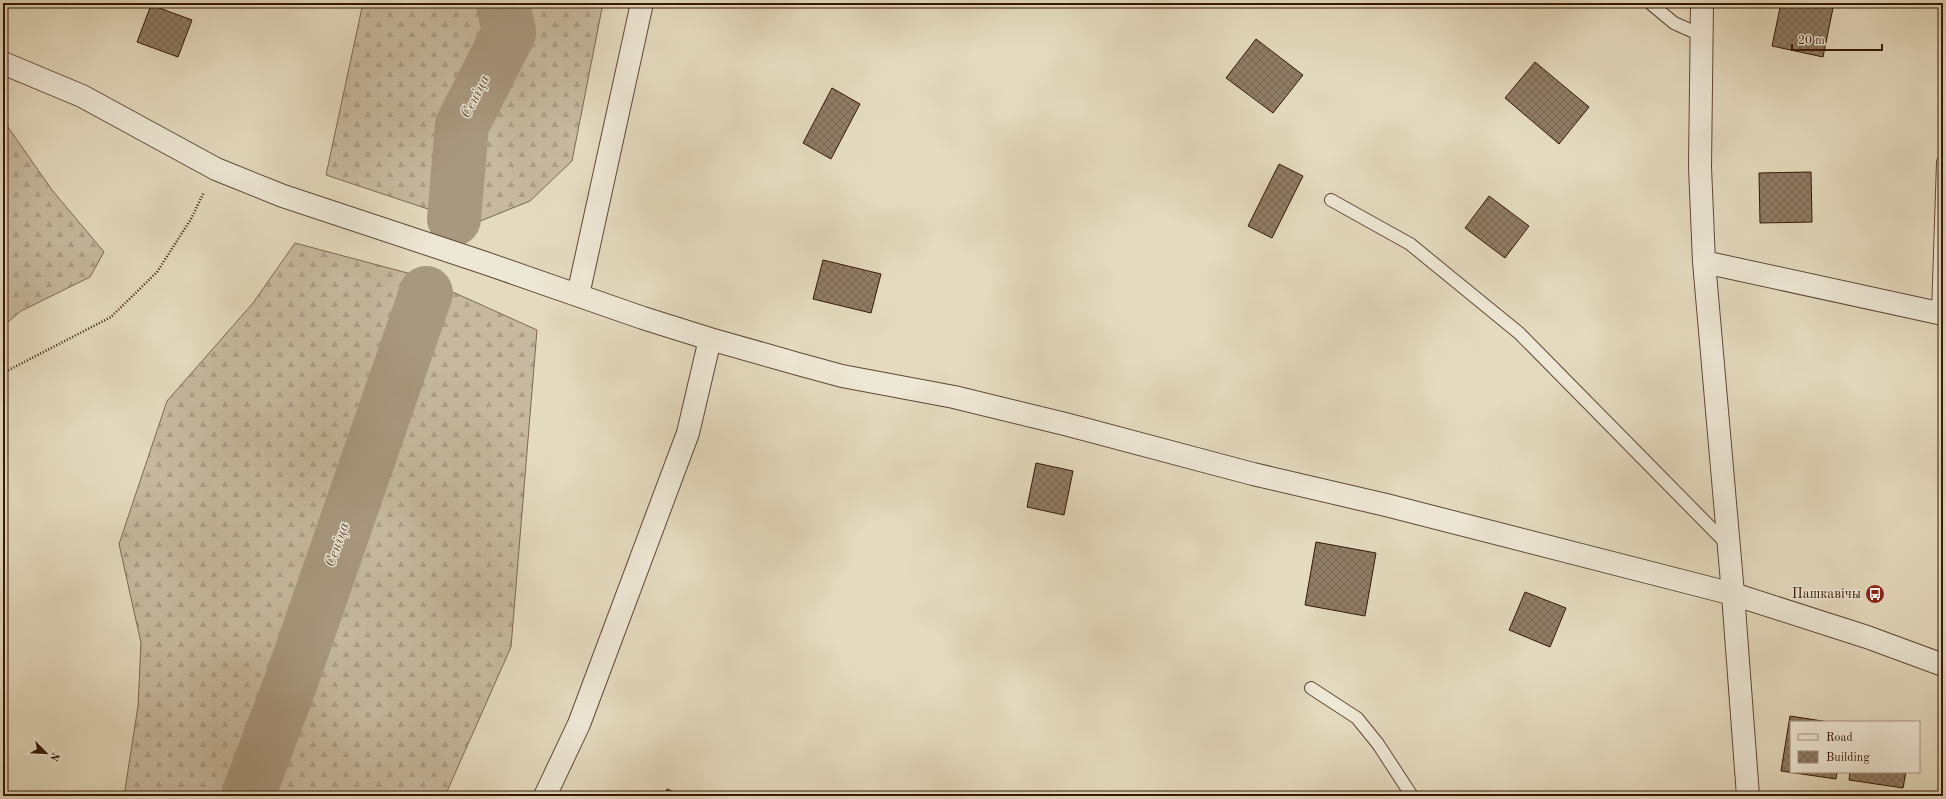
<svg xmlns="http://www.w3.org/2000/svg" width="1946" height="799" font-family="'Old Standard TT',serif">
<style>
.forest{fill:url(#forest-firs);stroke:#7e6852}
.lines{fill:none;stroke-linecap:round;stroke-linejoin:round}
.river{stroke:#a8987f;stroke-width:54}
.building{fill:url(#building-cross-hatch);stroke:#351806}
.service-casing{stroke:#614834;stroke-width:14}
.minor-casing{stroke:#614834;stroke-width:24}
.tertiary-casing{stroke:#614834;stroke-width:24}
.path{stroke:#351806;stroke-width:2.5;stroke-dasharray:1 2;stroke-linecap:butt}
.service{stroke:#ede7d5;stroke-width:12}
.minor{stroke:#ede7d5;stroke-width:22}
.tertiary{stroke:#ede7d5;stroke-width:22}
.labels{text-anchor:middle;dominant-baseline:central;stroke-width:3;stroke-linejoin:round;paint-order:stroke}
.poi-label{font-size:14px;fill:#351806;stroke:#ede7d5;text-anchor:end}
.water-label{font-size:15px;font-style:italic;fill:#634b36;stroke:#ede7d5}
</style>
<defs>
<pattern id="forest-firs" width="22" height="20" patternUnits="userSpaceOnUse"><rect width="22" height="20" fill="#c6b99f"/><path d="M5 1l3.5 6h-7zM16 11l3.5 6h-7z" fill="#ab9e87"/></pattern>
<pattern id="building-cross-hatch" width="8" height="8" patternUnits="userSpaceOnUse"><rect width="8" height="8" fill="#907d66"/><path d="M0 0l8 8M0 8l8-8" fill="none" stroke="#766552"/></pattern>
</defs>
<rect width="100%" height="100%" fill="#e4dabe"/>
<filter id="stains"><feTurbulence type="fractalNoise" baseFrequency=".005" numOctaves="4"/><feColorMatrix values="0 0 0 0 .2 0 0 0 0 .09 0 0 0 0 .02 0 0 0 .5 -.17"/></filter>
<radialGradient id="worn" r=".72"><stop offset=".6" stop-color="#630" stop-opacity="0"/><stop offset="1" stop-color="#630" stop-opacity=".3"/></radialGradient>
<path class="forest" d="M363,3H603L572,161L530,201L473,224L326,175Z
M3,120L52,190L104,252L90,277L21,311L3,326Z
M295,243L415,275L537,330L511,647L445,796H124L138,706L141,643L119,544L167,401L253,303Z"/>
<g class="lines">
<path class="river" d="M454,219L462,125L509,33L503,3
M248,796L292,679L426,293"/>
</g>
<path class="building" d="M1781,3H1809L1833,8L1823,57L1772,46Z
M151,5L192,20L178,57L137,42Z
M1256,39L1303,75L1273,113L1226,78Z
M1535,62L1589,107L1559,144L1505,98Z
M832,88L860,104L831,159L803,143Z
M1279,164L1303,176L1272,238L1248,226Z
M1811,172L1812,222L1760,223L1759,173Z
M1489,196L1529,226L1505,258L1465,228Z
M823,260L881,274L871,313L813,299Z
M1036,463L1073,471L1064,515L1027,507Z
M1316,542L1376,553L1365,616L1305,605Z
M1525,592L1566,608L1550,647L1509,630Z
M1790,716L1829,722H1791V772H1837L1836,779L1781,771Z
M1850,772H1906L1903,788L1849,780Z
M667,789L684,796H664Z"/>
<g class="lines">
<defs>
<path id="service" d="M1650,3L1674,23L1701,35
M1331,200L1410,244L1519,333L1727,544
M1938,313L1943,162
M1311,688L1357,718L1378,744L1412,796"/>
<path id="minor" d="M3,63L82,96L216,169L283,196L485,263L643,318L710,339L798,364L842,376L954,397L1065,424L1253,474L1386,505L1733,594L1704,262L1700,167L1702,3
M1704,262L1943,314
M578,295L642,3
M545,796L579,724L688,433L710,339"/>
<path id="tertiary" d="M1748,796L1733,594L1867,637L1943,665"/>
</defs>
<use href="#service" class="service-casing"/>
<use href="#minor" class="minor-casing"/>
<use href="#tertiary" class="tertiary-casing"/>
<path class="path" d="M3,373L111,317L157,272L191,219L204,192"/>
<use href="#service" class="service"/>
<use href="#minor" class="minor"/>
<use href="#tertiary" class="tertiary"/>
</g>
<defs>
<symbol id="bus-disc" viewBox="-11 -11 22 22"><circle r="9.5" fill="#8f2418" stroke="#ede7d5"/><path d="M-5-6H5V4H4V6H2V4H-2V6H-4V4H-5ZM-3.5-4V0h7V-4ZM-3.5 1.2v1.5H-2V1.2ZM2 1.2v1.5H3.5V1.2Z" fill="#fff"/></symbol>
</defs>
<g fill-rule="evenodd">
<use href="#bus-disc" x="1864" y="583" width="22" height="22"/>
</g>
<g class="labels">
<g class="poi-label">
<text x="1861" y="594">Пашкавічы</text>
</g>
<g class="water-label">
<text transform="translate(476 97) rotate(-63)">Сеніца</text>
<text transform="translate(338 545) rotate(-71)">Сеніца</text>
</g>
</g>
<rect width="1946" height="799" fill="none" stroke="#e4dabe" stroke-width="16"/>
<rect x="4" y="4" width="1938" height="791" fill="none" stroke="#351806" stroke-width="2"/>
<rect x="8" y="8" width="1930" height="783" fill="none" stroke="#351806"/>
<rect x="1790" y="721" width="130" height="52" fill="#ede7d5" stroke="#a39482"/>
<rect x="1798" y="734" width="20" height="6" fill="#ede7d5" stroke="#a39482"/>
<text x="1826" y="741" font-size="12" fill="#351806">Road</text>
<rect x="1798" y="751" width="20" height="12" fill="url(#building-cross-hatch)" stroke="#a39482"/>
<text x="1826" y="761" font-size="12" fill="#351806">Building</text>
<g transform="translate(46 753) rotate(114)" stroke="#ede7d5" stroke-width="3" paint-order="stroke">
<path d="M0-3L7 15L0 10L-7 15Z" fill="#351806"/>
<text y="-6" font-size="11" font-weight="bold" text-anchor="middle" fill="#351806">N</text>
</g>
<path d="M1792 44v6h90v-6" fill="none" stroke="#351806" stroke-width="2"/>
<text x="1798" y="44" font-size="12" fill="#351806" stroke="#ede7d5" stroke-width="3" paint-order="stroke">20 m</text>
<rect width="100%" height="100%" filter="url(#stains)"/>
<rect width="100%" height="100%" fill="url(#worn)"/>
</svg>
